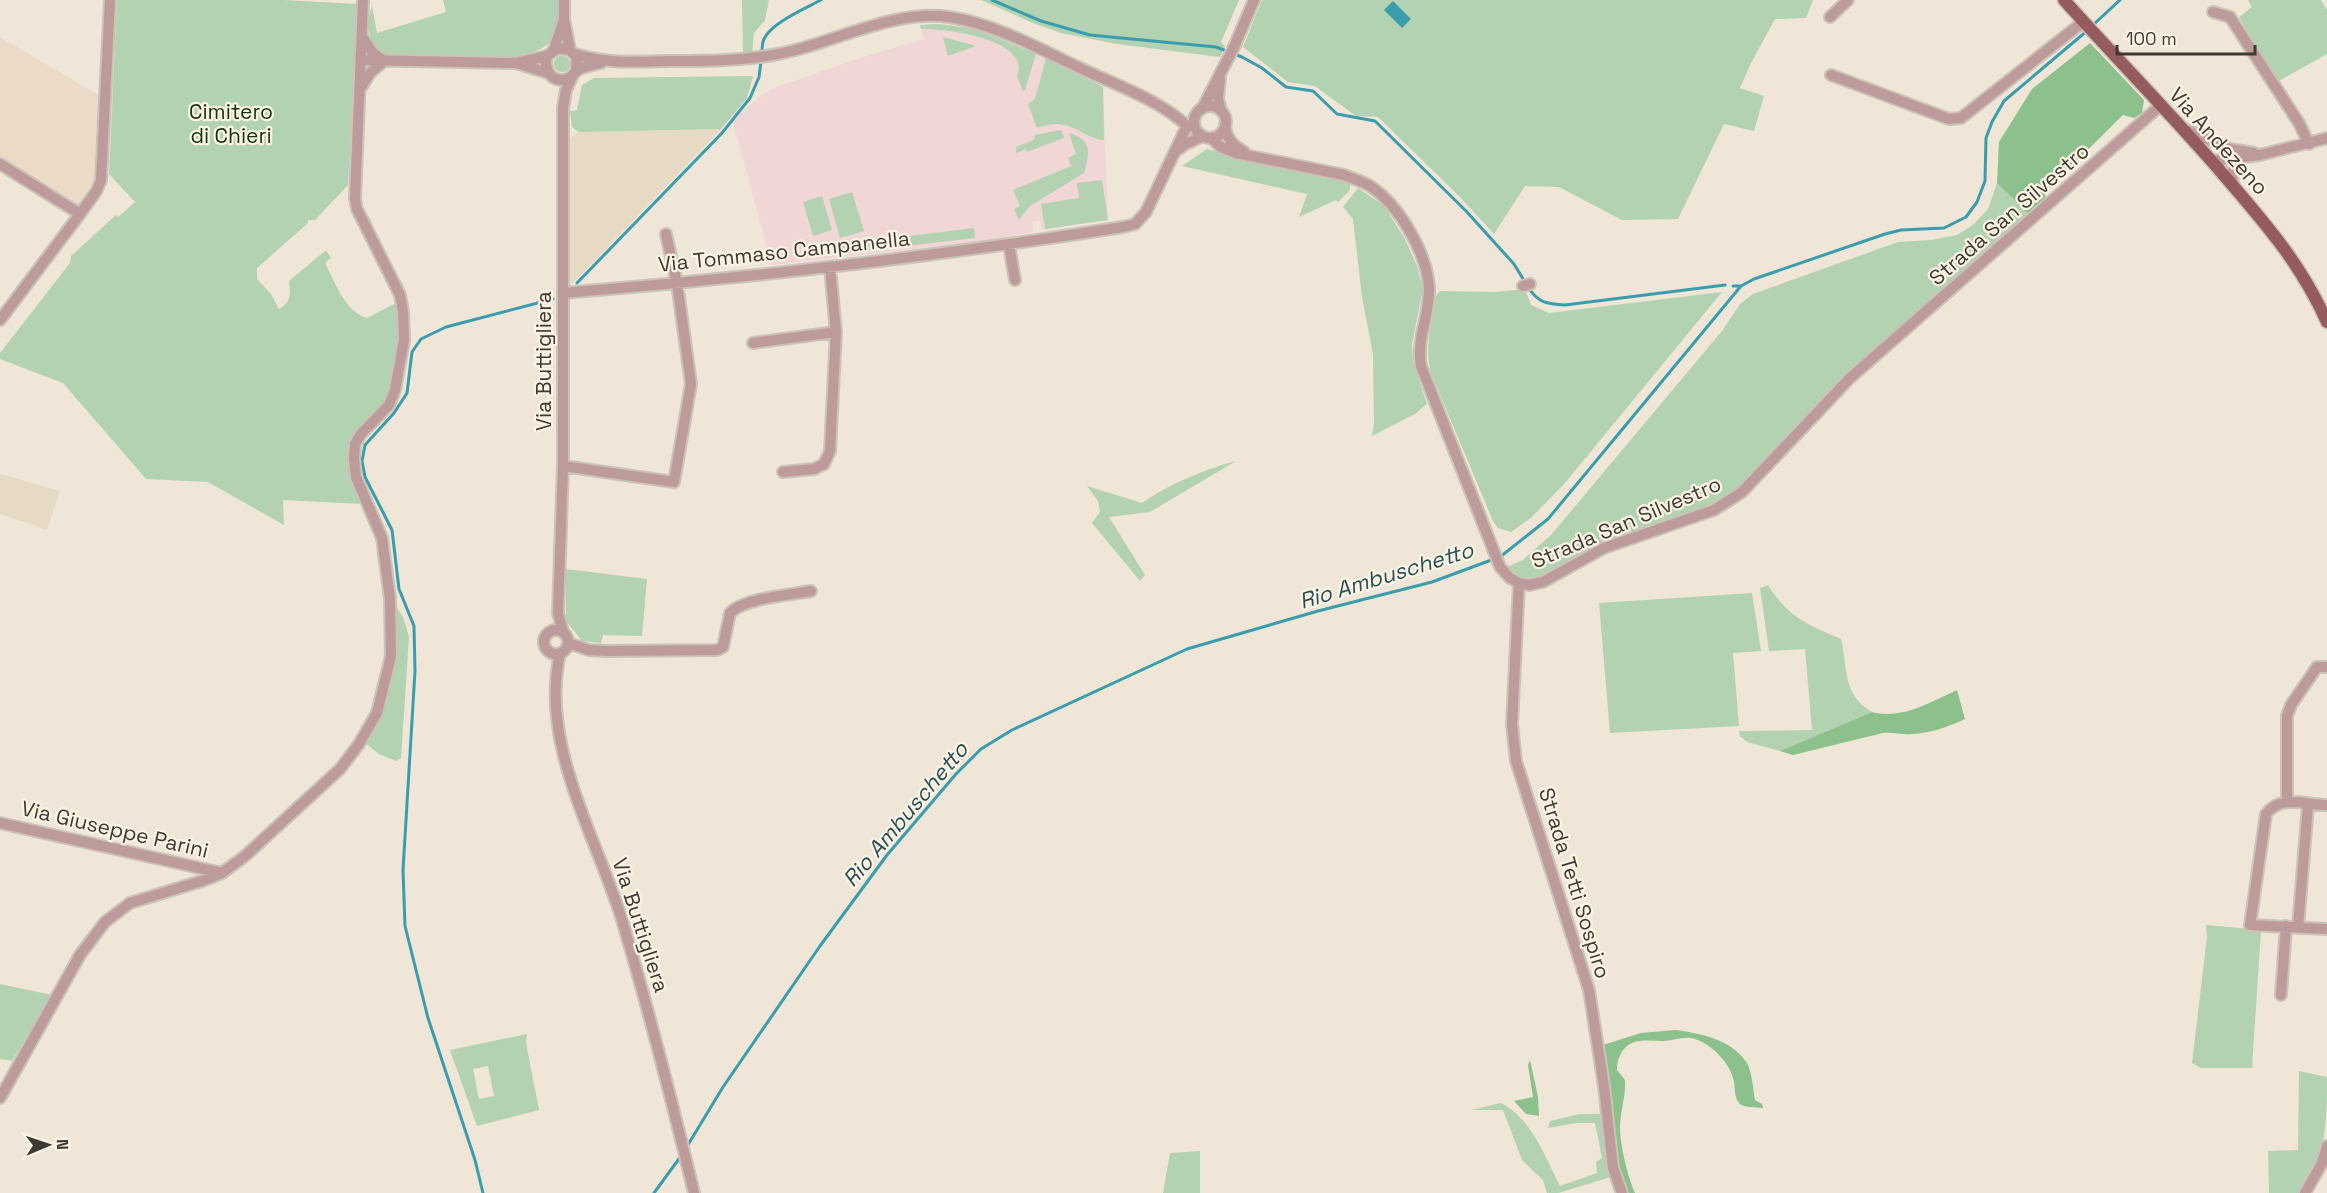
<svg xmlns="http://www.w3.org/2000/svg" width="2327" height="1193" font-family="'Space Grotesk',sans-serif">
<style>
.built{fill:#e7dac4}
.industrial{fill:#ecdac9}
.education{fill:#f1d6d6}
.green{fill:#b2d2b1;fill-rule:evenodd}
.forest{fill:#8cc08c}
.water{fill:#3a9dad}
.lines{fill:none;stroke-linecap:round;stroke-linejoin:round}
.stream{stroke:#3a9dad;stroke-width:3}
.minor-casing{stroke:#cbc3b6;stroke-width:14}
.major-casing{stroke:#cbc3b6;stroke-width:15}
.minor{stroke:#be9b9b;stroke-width:10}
.major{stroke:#965b5d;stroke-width:12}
.labels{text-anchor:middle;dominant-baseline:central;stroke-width:4.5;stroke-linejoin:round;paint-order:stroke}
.park-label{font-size:21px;fill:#0f3411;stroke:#fdf3e4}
.street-label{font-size:21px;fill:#3d3933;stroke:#fdf3e4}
.water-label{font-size:22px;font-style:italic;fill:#255058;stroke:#fdf3e4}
</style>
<rect width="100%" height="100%" fill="#efe6d7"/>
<path class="built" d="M721,129L572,284L568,283V140L579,132Z
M0,474L60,491L47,530L0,514Z"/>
<path class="industrial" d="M0,37L100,96L97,174L78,206L0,157Z"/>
<path class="education" d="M939,24L975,29L995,36L1103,87L1108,220L1042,230L1040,221L1032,222L1033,232L978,242L772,265L733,122L747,107L771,89L860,58L924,39L920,25Z"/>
<path class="green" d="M117,0H283L358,4L348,185L315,220H308V223L257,268V279L271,294L279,309C291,302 291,295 289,281L326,250L331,258L325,263C335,282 345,312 367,318L398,302L399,345L388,406L353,447L363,504L283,500L284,525L208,482L146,479L63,383L0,359V353L70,263L71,256L116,215L118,217L135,202L109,174Z
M443,0H558C558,36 555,50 516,56H387C368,47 365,24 372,6L377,33L446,12Z
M742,0H769L765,20L754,33L752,54L743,53Z
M981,0H1239L1221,42L1225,46L1220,57L1117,44L1061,33L1033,23Z
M1262,0H1813L1806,18L1775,19L1751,63L1740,88L1764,96L1754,131L1724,124L1678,219L1622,220L1559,187L1525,186L1494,234L1459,196L1378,117L1356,116L1315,86L1288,82L1243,47Z
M2248,0H2321L2327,10V54L2277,82L2239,17L2252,7Z
M939,24L975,29L1036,54L1025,90L1023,91L1017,76C1032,39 944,28 921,29L920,25Z
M943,37L976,46L948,56Z
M554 64a8 8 0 1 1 16 0a8 8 0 1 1-16 0Z
M1046,58L1103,87L1104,140C1087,139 1074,124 1057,124C1050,124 1043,126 1037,128L1028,104L1035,99Z
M753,76L747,98L721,129L579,132L572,127L570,111L577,110L582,85L594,78Z
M1061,130L1064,138L1027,152L1026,149L1016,153V147L1034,140L1035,135Z
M1069,133C1092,139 1090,153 1084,173L1030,206L1019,220L1014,209L1020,206L1013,190L1071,166L1068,158L1076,154Z
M1207,149L1344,181L1350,183V190L1338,202L1336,200L1299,217L1307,194L1182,166Z
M1102,180L1108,220L1045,229L1041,204L1079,198L1077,183Z
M1997,183L2030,215L1732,494L1692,513L1627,534L1603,544L1542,577L1523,578L1507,567L1523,560L1551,535L1722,331L1740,304L1753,294L1898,242L1931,240L1957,235L1973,225L1988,209Z
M1358,188L1383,205L1404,237L1417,266L1423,289L1412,344L1413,362L1427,404L1415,414L1372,436L1374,423L1373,354L1362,297L1353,219L1343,207Z
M852,192L864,231L840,238L829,199Z
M822,196L832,230L813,236L803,202Z
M974,228L975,238L836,254L834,245Z
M1525,289L1531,305L1549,313L1722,292L1565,483L1532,517L1511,532L1498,528L1493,521L1431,373C1424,348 1432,322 1436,296L1440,291L1495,292Z
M1236,461L1150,512L1109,517L1145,575L1140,581L1092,523L1100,512L1098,501L1087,486L1142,503C1171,483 1203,470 1236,461Z
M566,569L647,579L642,636L603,635L601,643L582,641L566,621Z
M1768,585C1789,618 1806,624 1841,639C1848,669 1842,694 1872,712L1780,751L1747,742L1740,736L1739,731L1812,730L1805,649L1769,651L1760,588Z
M1752,593L1761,651L1733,653L1739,726L1610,733L1599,603Z
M395,605L403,617L409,637L401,758L396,761L379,754L364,742L383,705Z
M2206,925L2261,930L2252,1068H2201L2192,1063L2207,937Z
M0,984L52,995L12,1061L0,1059Z
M527,1034L526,1043L539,1110L477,1126L450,1050ZM488,1066L494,1096L479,1099L473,1069Z
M2299,1071L2327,1077C2327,1119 2327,1159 2299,1193H2269L2268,1151L2298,1150Z
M1501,1103C1532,1119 1545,1157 1560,1186L1597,1173L1596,1162L1602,1158L1595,1123H1577L1548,1128L1550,1121L1580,1114H1600L1611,1177L1558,1193H1547L1543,1180L1522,1160L1503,1110H1471Z
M1200,1151V1193H1163L1170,1153Z"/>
<path class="forest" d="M2090,43L2144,100L2142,113L2134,118L2123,115L2045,192L2046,200L2030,215L1997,183L1999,142L2032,89Z
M1957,690L1965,719C1948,727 1931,733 1912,734C1903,735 1893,732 1883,733L1793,755L1780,751L1872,712C1902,720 1930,702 1957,690Z
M1676,1030C1702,1034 1731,1039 1747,1063C1752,1072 1753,1089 1755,1100L1762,1104L1763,1108C1757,1107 1745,1108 1740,1104C1733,1098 1736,1086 1733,1078C1729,1061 1708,1041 1691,1038C1682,1037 1671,1041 1663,1041C1655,1041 1647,1040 1640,1041C1624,1042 1617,1057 1617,1070L1625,1080C1626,1096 1620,1112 1620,1128C1620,1145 1628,1178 1635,1193H1626L1620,1177L1613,1141L1603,1045L1641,1033Z
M1530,1060L1538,1097L1539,1116L1526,1114L1514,1101L1533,1097L1528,1065Z"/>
<path class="water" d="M1393,1L1411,19L1402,28L1384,10Z"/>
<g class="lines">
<path class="stream" d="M992,0L1041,21L1090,35L1216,47L1242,57L1262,68L1286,87L1313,91L1337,114L1375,121L1466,211L1514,264L1525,282
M2093,25L2120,0
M762,54C762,50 762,43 764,39C771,23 806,8 821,0
M577,283L722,133L750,98L759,77L761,61
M1733,286H1741
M1528,287C1538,303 1547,304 1565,305L1725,285
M1500,557L1548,519L1741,286L1754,279L1885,234L1901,230L1944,228L1966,217L1977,202L1985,181L1986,138L1992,122L2004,101L2088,30
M686,1148L723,1087L820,946L887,855L956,774L981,749L1012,730L1187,649L1318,611L1432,582L1494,559
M483,1193L475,1160L428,1018L405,926L403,870L415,671L414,626L399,589L392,530L365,477L362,461L365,445L394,413L407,393L412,352L421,339L446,327L553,299
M654,1193L681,1156"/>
<defs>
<path id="minor" d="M564,0V19L570,50
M2213,12L2230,17L2299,123L2309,144
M1830,17L1848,0
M554,49L564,19
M575,54C608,64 635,62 669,61C713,61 757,61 799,49C847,36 899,10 949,17C995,24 1038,48 1080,68C1114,84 1160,100 1187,126L1193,125
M362,60L516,63L547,56
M516,63L548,73
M576,71L577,58L570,50L558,48L547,56C543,69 552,84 567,79C572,77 574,73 578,70C584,66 593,65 601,63
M1831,75L1949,119L1961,118L2083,22
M1220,79L1218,98L1221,111
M362,86L370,73L384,61L372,52L363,38
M1194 122a16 16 0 1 1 32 0a16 16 0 1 1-32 0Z
M1202,109L1235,45L1254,0
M1225,125C1226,139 1233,145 1244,152
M2184,129L2230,149L2254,153
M1211,138L1221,147L1236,153L1344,175C1353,179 1362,181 1370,186C1399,205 1427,253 1429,288C1430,315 1416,339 1421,366L1500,567L1510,578L1519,583L1529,585L1543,582L1604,548L1714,510L1742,492L1850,378L2161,105
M1175,152L1184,145L1203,136
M2212,161L2260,155L2327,138
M0,164L80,214L97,190L101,180L110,0
M2233,186L2232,174L2236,159
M1009,245L1015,280
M1523,286L1530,284
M563,293C751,278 938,256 1123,227L1135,224L1146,212L1187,126
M0,320L80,214
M753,343L836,332
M563,466L674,482L691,384L677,283L666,234
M783,472L814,469L824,464L830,451L836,332L830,267
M1519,583L1512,724L1516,761L1589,990L1604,1086L1613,1168L1622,1193
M544 642a12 12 0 1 1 24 0a12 12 0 1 1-24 0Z
M563,632L558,613L563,466V108L566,90L573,75
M568,643L589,650L606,651L717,650L723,647L730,613C744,598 790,595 811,591
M560,654C539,743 597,838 622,920C649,1011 672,1101 694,1193
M2287,801V716L2291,705L2317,667H2327
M2327,805C2305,805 2281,794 2266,814L2250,925L2327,929
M0,823L222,873
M2298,927L2308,805
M2281,995L2286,926
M0,1098L80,955L105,922L130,903L205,880L222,873L245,856L340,769L359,744L377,713L391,656L390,599L382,538L356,477L354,459L355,444L361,434L389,405L395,390L404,340L403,312L400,295L357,209L355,199L363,0
M2305,1193L2322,1163L2327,1146"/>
<path id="major" d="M2064,0C2116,58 2171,114 2222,173C2264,222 2300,262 2327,322"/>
</defs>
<use href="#minor" class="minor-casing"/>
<use href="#major" class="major-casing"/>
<use href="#minor" class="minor"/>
<use href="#major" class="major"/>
</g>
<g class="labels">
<g class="park-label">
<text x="231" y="111">Cimitero<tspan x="231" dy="24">di Chieri</tspan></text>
</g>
<g class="street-label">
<text transform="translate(2219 141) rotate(48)">Via Andezeno</text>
<text transform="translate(2009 214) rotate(-41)">Strada San Silvestro</text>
<text transform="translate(784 251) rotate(-6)">Via Tommaso Campanella</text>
<text transform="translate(543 361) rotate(-90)">Via Buttigliera</text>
<text transform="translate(1626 522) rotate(-23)">Strada San Silvestro</text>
<text transform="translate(115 829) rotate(13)">Via Giuseppe Parini</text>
<text transform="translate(1575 883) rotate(73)">Strada Tetti Sospiro</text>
<text transform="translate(641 925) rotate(72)">Via Buttigliera</text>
</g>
<g class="water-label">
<text transform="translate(1386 575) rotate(-17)">Rio Ambuschetto</text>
<text transform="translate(905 814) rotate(-50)">Rio Ambuschetto</text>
</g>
</g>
<g transform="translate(48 1145) rotate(88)" stroke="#fdf3e4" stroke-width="4.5" paint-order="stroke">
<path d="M0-4.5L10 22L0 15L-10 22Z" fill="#3d3933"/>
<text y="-9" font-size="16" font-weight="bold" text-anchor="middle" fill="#3d3933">N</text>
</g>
<path d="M2117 45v9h138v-9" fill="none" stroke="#3d3933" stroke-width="3"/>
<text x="2126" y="45" font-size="18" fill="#3d3933" stroke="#fdf3e4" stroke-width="4.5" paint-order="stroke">100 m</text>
</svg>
